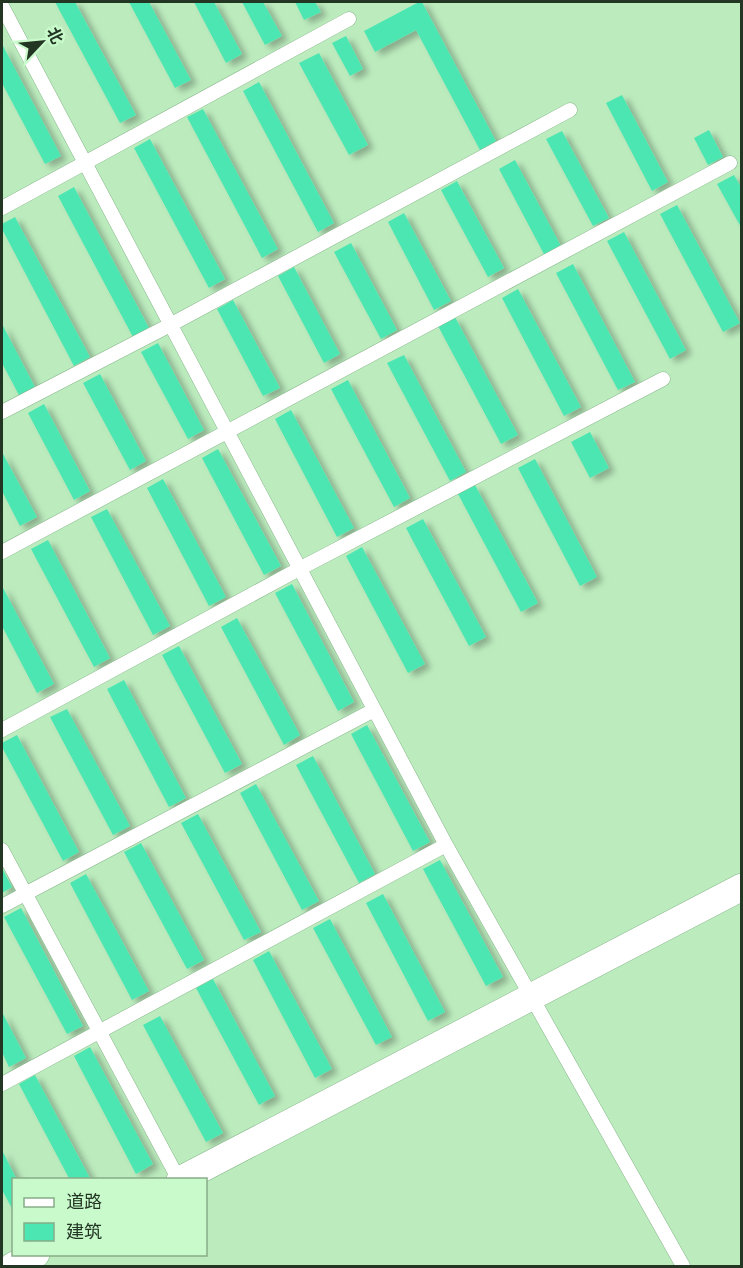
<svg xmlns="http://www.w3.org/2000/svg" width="743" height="1268" font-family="'PT Sans','Noto Sans SC',sans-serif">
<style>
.building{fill:#4ce6b2;filter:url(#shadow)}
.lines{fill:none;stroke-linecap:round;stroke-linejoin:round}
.lane-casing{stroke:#88b78b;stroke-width:15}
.street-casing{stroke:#88b78b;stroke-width:28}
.lane{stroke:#fff;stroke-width:14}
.street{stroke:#fff;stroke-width:27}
</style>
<defs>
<filter id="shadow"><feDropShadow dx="6" dy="4" stdDeviation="3" flood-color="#0004"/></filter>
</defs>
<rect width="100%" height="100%" fill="#bcecbe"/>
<path class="building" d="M55,2H75L136,115L120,123Z
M129,2H149L191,80L175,88Z
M194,2H214L242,54L226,63Z
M242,2H263L282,36L265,45Z
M295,2H315L321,12L304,20Z
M419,2H422L496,141L480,150L416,30L375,52L364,31Z
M346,36L363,69L350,76L332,43Z
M2,44L61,156L45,164L2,83Z
M319,53L368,145L349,155L299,63Z
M259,82L334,223L318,232L243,91Z
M622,95L668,182L652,191L606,103Z
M203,109L278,249L262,258L187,117Z
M709,130L723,157L708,165L694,138Z
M562,131L609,218L593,226L546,139Z
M150,139L225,279L209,288L134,148Z
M515,160L562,248L545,256L499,169Z
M734,175L742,189V229L717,184Z
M457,181L504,268L488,277L441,190Z
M74,187L149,328L133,337L58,196Z
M677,205L740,323L723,332L660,214Z
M404,213L451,301L434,310L388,222Z
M15,217L90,357L74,366L2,229V224Z
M624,232L686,350L670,359L607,241Z
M351,243L397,330L381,339L334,252Z
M573,264L635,382L618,390L556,273Z
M294,267L340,354L324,363L278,276Z
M518,289L581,407L564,416L502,298Z
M233,300L280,388L263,396L217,309Z
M455,317L518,435L501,444L438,326Z
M2,324L36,389L20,397L2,363Z
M158,343L204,430L188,439L141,352Z
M404,355L466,472L450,481L387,363Z
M100,374L146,461L130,470L83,383Z
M348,380L410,498L394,507L331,389Z
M44,404L90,491L74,500L28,413Z
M291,410L354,528L337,537L275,419Z
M590,432L609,468L590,478L571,442Z
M218,449L281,566L264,575L202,458Z
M2,452L37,517L20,526L2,491Z
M535,459L597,577L580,586L518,468Z
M163,479L226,597L209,606L147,488Z
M475,485L538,603L521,612L458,494Z
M107,509L170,626L153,635L91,517Z
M423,519L486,637L469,646L406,528Z
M48,540L110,658L94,667L31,549Z
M362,547L425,664L408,673L346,556Z
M292,584L354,702L338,711L275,593Z
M2,586L54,684L37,693L2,626Z
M237,618L300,735L284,745L221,627Z
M179,646L242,764L225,773L162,655Z
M124,680L186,798L169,807L107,689Z
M67,709L130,826L113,835L50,717Z
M367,725L430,842L413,851L351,734Z
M17,735L79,852L63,861L2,747V743Z
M313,756L375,874L359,883L296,765Z
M256,784L319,901L302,910L240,793Z
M198,814L261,932L244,940L181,823Z
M141,843L204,960L187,969L124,852Z
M440,860L503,977L486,986L423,869Z
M2,868L12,887L2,893Z
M86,874L149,991L132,1000L70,883Z
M383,894L445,1012L428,1021L366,903Z
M21,908L83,1026L67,1034L4,917Z
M330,919L392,1037L376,1045L313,928Z
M269,951L332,1069L315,1078L253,960Z
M213,979L275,1096L259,1105L196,988Z
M2,1012L26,1058L9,1067L2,1052Z
M160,1016L223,1133L206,1142L143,1025Z
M90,1047L153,1164L136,1174L74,1056Z
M35,1075L91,1180H70L19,1084Z
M2,1150L17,1180H14V1212L2,1190Z"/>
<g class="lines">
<defs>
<path id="lane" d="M2,6L446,845L683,1266
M2,208L349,19
M2,412L170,325L570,110
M2,552L730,163
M2,730L299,569L663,379
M2,850L179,1180
M2,906L374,710
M2,1084L446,845"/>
<path id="street" d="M180,1180L742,887
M13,1266L36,1254"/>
</defs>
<use href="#lane" class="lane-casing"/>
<use href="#street" class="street-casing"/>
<use href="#lane" class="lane"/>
<use href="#street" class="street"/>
</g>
<rect width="743" height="1268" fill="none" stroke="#233624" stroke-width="6"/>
<rect x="12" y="1178" width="195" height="78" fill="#c9facb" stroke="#87ac88" stroke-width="1.5"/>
<rect x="24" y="1198" width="30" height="9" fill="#ffffff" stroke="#87ac88" stroke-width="1.5"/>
<text x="66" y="1208" font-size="18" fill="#233624">道路</text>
<rect x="24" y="1223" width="30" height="18" fill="#4ce6b2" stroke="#87ac88" stroke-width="1.5"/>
<text x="66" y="1238" font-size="18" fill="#233624">建筑</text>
<g transform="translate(42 42) rotate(64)" stroke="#c9facb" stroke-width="4.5" paint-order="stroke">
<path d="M0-4.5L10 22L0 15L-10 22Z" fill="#233624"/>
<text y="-9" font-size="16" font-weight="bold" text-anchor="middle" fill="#233624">北</text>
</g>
</svg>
